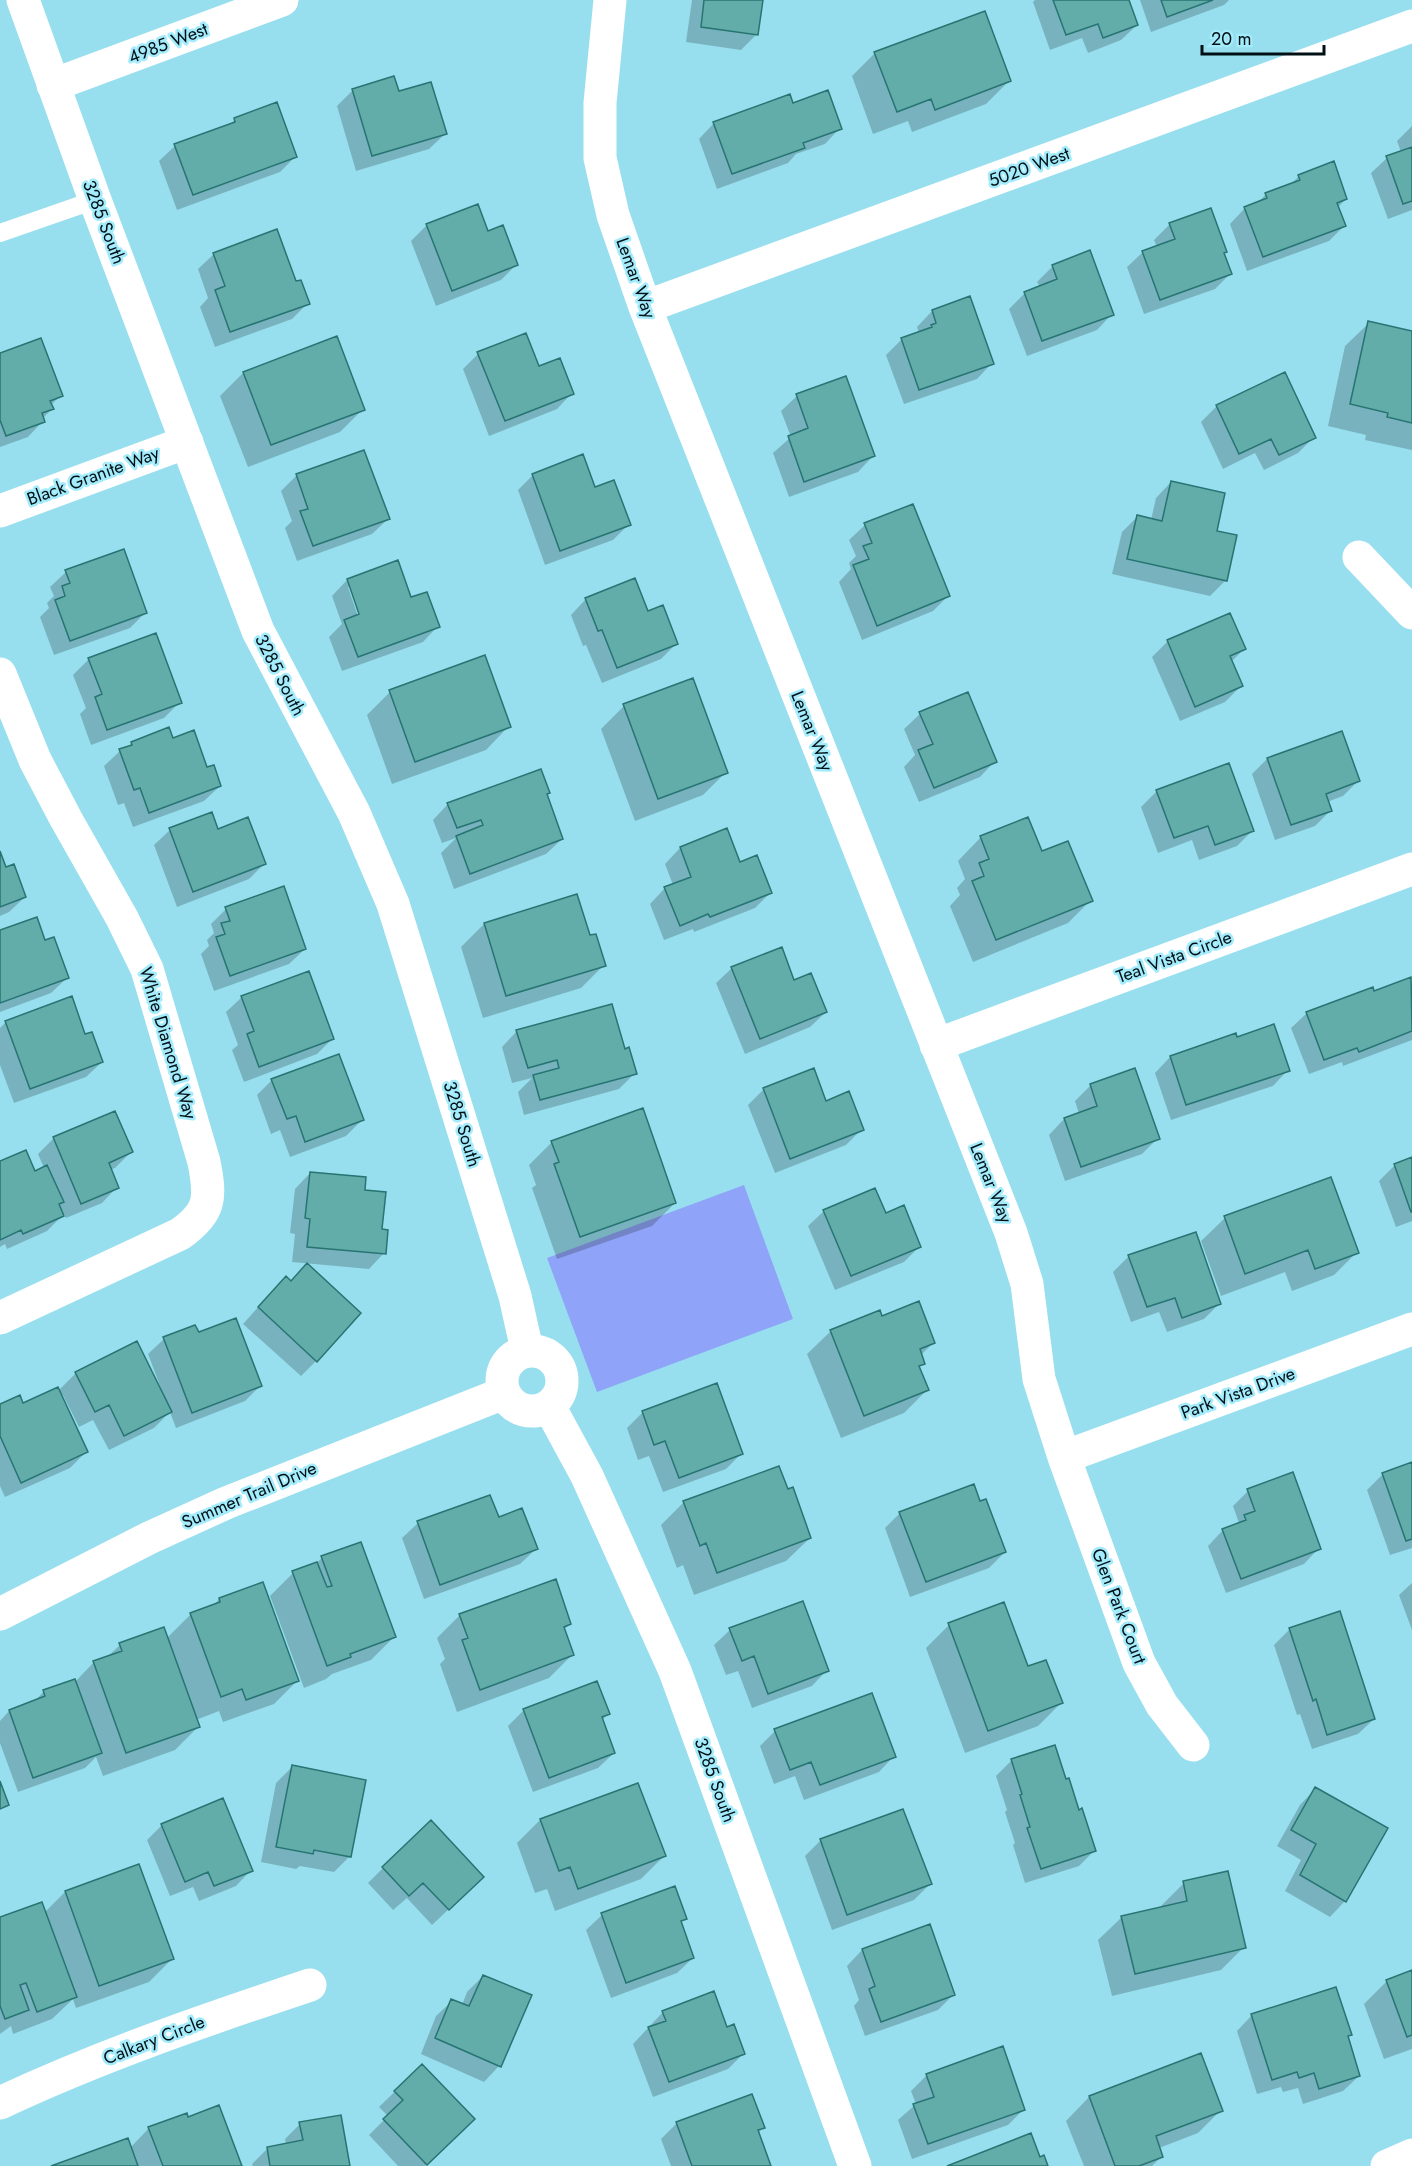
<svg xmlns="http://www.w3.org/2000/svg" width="1412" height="2166" font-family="Jost,sans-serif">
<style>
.green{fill:#8fa4f8}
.shadow{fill:#0003;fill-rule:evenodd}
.building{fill:#62adaa;stroke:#277573;stroke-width:1.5}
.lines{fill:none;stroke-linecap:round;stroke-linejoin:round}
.lane{stroke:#fff;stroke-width:18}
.street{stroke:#fff;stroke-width:33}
.labels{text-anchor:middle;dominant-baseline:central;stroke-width:5;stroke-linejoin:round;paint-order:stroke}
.street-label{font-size:18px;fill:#001014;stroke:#a4ecfc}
</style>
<rect width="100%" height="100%" fill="#97dfee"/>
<path class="green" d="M744,1185L793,1319L597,1392L547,1258Z"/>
<path class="shadow" d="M692,0H762L757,34L741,50L686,42Z
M1035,0H1128L1137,25L1121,40L1088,53L1082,38L1050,50L1033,2Z
M1140,0H1229L1224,5L1151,32Z
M875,53L1009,81L986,104L912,132L908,121L873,134L852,76Z
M353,90L398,93L445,134L429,149L356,171L337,106Z
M792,105L840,128L825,144L796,154L788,163L717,189L699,139L714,123Z
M235,120L295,157L280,172L177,210L159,161L175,146L228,126Z
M1412,126V210L1388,219L1371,173L1387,158L1401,152L1397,141Z
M1299,176L1346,199L1337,208L1344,226L1329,241L1247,271L1230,224L1245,208L1257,204L1266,194L1289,186Z
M1170,224L1223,254L1230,274L1215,289L1144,314L1127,267L1143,252L1157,247L1154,240Z
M427,225L487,233L516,265L501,280L436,306L411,241Z
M214,254L295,283L308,303L292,319L215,347L200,307L208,298L198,269Z
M1053,266L1112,314L1097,330L1027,356L1009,309L1025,293L1040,287L1037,282Z
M932,311L992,363L977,379L904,404L886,355L902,339L919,333L917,327Z
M1369,323L1412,332V450L1365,440L1366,435L1328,426L1345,346Z
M336,338L363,409L340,432L248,467L220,396L243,373Z
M478,354L539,368L572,393L557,409L489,436L463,369Z
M0,355L61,395L51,405L52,409L42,419L43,421L28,437L0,447Z
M797,396L873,456L858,472L789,497L773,453L791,437L781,411Z
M1217,406L1314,437L1298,453L1264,470L1255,453L1223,469L1201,422Z
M364,452L388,519L372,534L297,561L285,528L292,521L281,491L296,476Z
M533,475L629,524L613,540L545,565L518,490Z
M1171,482L1215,532L1235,536L1225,581L1210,596L1112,574L1122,532L1137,517L1151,520L1156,498Z
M912,506L948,596L933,611L862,640L839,582L851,569L849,563L856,556L849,540L865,525Z
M397,562L410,599L438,626L423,642L342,671L329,637L342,624L332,596L347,580ZM348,587H351L363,621L360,622Z
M66,572L146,612L130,628L54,655L40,617L49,608L47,603L54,596L50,587Z
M586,599L647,613L677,643L661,659L602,683L586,645L583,646L571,615Z
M1229,615L1244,649L1231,662L1241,686L1225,702L1180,721L1152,657L1168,641Z
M155,635L180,702L164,718L91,745L80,714L86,708L73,675L89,659Z
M390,692L509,726L486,750L392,784L367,715Z
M624,706L726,772L703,795L635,821L601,729Z
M920,714L995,761L980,777L919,802L904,767L915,755L904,729Z
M172,740L206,769L220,786L204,801L133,827L124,803L118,805L104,766L120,751L127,748L132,743Z
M1267,759L1358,781L1343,796L1327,802L1331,810L1315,826L1275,840L1252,774Z
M1157,791L1252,831L1237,846L1199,860L1192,840L1158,853L1141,807Z
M546,795L562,839L546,854L454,889L441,853L456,838L442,843L433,820L448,804Z
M170,830L217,831L264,864L249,879L177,907L154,845Z
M726,830L739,864L770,893L755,908L694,932L693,929L664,940L650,904L665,888L673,885L665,864L680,848Z
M981,837L1041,853L1091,900L1068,923L973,962L950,906L960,895L957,888L965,879L958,861Z
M0,855L5,869L25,897L9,912L0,916Z
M226,909L305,949L289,964L214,991L201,954L209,946L207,940L214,933L211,924Z
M484,924L589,937L604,965L581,988L483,1018L461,947Z
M0,932L45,942L67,978L51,993L0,1012Z
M732,968L794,982L826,1012L810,1027L745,1054L716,983Z
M1410,979L1412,985V1040L1343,1066L1342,1062L1309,1074L1291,1028L1307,1013L1373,993Z
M242,997L332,1039L317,1054L244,1082L232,1050L238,1045L226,1012Z
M6,1022L85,1036L102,1062L86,1077L14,1103L0,1065V1028Z
M517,1031L624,1051L635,1073L619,1089L524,1115L518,1092L532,1078L512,1083L502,1047Z
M1235,1035L1237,1038L1288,1070L1273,1086L1171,1120L1155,1073L1170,1057Z
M272,1080L362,1120L346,1136L290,1157L280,1130L271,1134L257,1095Z
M1091,1085L1158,1138L1142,1154L1065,1181L1049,1135L1064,1119L1079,1114L1075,1101Z
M764,1089L825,1103L862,1129L846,1145L775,1173L748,1105Z
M54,1138L131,1152L115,1168L110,1170L117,1187L102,1203L66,1218L64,1214L47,1231L7,1249L5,1244L0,1247V1163L34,1173L44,1168L38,1154Z
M552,1142L675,1203L652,1226L557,1259L532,1188L536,1185L529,1165Z
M1412,1159V1221L1396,1227L1379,1181L1395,1165Z
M310,1173L363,1191L380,1231L384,1253L369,1269L292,1262L295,1234L290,1233L295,1189Z
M1331,1179L1357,1252L1334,1275L1292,1291L1285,1272L1221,1296L1201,1241L1225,1218Z
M824,1211L885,1215L920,1246L904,1262L835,1290L808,1226Z
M1129,1256L1220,1303L1204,1319L1167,1332L1159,1312L1131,1322L1113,1272Z
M271,1293L316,1361L301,1376L243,1324Z
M882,1318L933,1343L920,1356L923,1363L918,1368L927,1390L904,1413L841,1438L807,1354L831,1331Z
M198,1334L260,1386L245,1401L176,1428L170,1412L154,1428L109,1450L93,1420L79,1427L63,1395L61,1397L86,1452L70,1468L5,1497L0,1486V1406L22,1405L58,1391L76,1373L160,1392L162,1391L148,1354L164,1339Z
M716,1385L742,1453L726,1469L663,1492L649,1456L638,1460L627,1428L642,1413Z
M1412,1464V1548L1390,1555L1367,1490L1383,1474Z
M1248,1491L1319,1548L1304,1564L1226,1593L1208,1546L1223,1530L1239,1523L1233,1506Z
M684,1502L810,1538L786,1561L694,1595L683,1565L677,1568L661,1525Z
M979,1503L1005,1552L989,1568L910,1597L885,1528L900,1513Z
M498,1519L536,1549L520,1564L424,1599L402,1538L418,1523Z
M322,1558L394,1637L371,1660L332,1674L326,1679L304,1688L270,1596L293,1573L315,1564Z
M1412,1583V1630L1399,1595Z
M219,1599L297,1681L274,1704L223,1722L219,1711L196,1720L198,1727L175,1750L103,1776L96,1757L85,1768L18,1792L0,1743V1721L9,1711L33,1703L44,1691L75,1682L94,1662L107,1657L120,1645L166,1639L191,1614L213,1606Z
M460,1615L570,1624L563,1630L572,1655L549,1678L457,1712L440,1664L445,1659L437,1638Z
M949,1625L1027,1668L1061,1703L1038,1726L965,1753L926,1648Z
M1290,1629L1374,1719L1358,1734L1312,1749L1300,1714L1297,1715L1274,1645Z
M730,1630L827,1670L812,1686L752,1708L738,1671L726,1675L714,1645Z
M524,1710L608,1714L602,1720L614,1753L598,1768L533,1792L508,1726Z
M775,1731L894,1756L879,1772L804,1800L795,1776L774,1784L760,1746Z
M1012,1760L1065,1781L1095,1850L1079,1866L1025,1883L1013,1845L1015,1843L1005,1812L1007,1810L996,1776Z
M292,1767L349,1857L334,1872L300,1866L296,1869L261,1862L276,1783Z
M637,1785L664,1856L641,1879L555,1911L547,1889L535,1893L517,1843L540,1820Z
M1315,1789L1345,1901L1330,1917L1285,1891L1301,1860L1277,1846L1300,1805Z
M902,1811L930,1884L914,1900L832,1930L805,1856L820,1841Z
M162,1825L251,1870L236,1886L199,1901L193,1887L170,1896L147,1840Z
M383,1868L467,1892L432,1925L407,1898L393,1910L368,1883Z
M1184,1883L1244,1947L1221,1970L1112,1996L1098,1940L1122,1917L1161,1909V1906Z
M65,1892L172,1959L149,1982L76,2008L73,1999L52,2019L13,2034L11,2026L0,2034V1919L44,1913Z
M602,1915L685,1918L680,1923L693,1958L677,1973L611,1998L586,1930Z
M929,1926L954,1994L938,2010L865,2036L854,2006L859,2000L847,1966L862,1950Z
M1412,1972V2049L1384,2059L1364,2004L1387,1981Z
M483,1976L499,2066L484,2082L421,2054L436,2016L452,2001L462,2005L467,1992Z
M663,2012L743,2054L728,2069L653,2097L633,2044Z
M1252,2015L1350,2035L1347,2038L1359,2076L1343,2091L1303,2104L1298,2088L1283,2092L1281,2087L1257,2094L1237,2031Z
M1200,2055L1221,2110L1198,2133L1159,2148L1162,2156L1152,2166H1084L1066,2121L1089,2097Z
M421,2066L473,2119L425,2166H398L369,2135L388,2116L379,2107Z
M927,2075L1023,2110L1008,2125L912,2159L898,2120L916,2104L911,2091Z
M187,2119L240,2166H55L130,2148L149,2128Z
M677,2123L763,2128L758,2133L770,2166H671L661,2139Z
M300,2124L348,2166H253L252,2164L268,2148L286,2145L285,2139Z"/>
<path class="building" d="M704,0H763L758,35L701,27Z
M1053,0H1129L1138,25L1103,38L1098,24L1066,35Z
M1161,0H1213L1167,17Z
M985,11L1011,81L935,110L931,99L897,112L874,52Z
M394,76L399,91L431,82L447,134L372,156L352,89Z
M828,90L842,129L803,143L805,148L732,174L713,122L790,94L793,103Z
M277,102L297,157L193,195L174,144L235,122L234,118Z
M1412,147V201L1403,204L1386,156Z
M1334,161L1347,199L1337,203L1346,226L1263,257L1244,207L1267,198L1265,193L1300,180L1298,175Z
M478,204L488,231L503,225L518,265L452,291L426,224Z
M1211,208L1227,252L1224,253L1232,274L1160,300L1142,251L1175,239L1169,223Z
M277,229L296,281L301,280L310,304L230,332L215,290L225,286L213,253Z
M1090,250L1114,315L1042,341L1024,292L1057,279L1052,265Z
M970,296L994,364L919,390L901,338L932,327L931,325L936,323L932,310Z
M1368,321L1412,331V423L1387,417L1388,413L1350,404Z
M526,333L539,366L560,358L574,394L505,421L477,352Z
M337,336L365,410L271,445L243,372Z
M41,338L63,396L50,401L54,409L42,413L45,422L6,436L0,420V353Z
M1285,372L1316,438L1279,455L1271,439L1239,454L1216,405Z
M846,376L875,456L804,482L788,436L808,428L796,394Z
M364,450L390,519L313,546L300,511L308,509L296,474Z
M583,454L595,487L614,480L631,525L560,551L532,474Z
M1171,481L1225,493L1217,531L1237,535L1227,581L1127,559L1137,515L1162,521Z
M913,504L950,596L877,626L853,565L869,559L863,546L872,543L864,523Z
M124,549L147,613L70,641L55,600L65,596L62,586L70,583L65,570Z
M398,560L411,597L427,592L440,627L358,657L344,620L359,614L347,579Z
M635,578L648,611L663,605L678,644L617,668L602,630L598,631L585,598Z
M1230,613L1246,649L1230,656L1243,686L1195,707L1167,640Z
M156,633L182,703L107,730L95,697L102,694L88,658Z
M485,655L511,727L415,762L389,690Z
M693,678L728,773L658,799L623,704Z
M968,692L997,762L934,788L918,750L933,744L919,712Z
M169,727L173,738L194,730L207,767L214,765L221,786L149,813L140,788L134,790L119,749L132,745L131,742Z
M1342,731L1360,781L1326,794L1332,811L1291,825L1267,758Z
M1229,763L1254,831L1215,845L1208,826L1174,838L1156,790Z
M541,769L550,793L547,794L563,839L470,874L456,836L483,825L481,820L457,828L447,803Z
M212,812L218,829L248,817L266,864L193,892L169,828Z
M1028,817L1042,851L1068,841L1093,901L996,940L972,881L984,876L979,863L989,859L980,836Z
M727,828L740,862L757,855L772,893L710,917L708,914L680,926L664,887L691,877L680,847Z
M0,851L6,867L14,864L26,897L0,907Z
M284,886L306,949L230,976L216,937L225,934L221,923L230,921L225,907Z
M577,894L590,935L596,934L606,966L506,996L484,923Z
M37,917L45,940L54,937L69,978L0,1003V930Z
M782,947L794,980L811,973L827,1012L760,1039L731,967Z
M309,971L334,1039L259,1067L247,1034L254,1031L241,996Z
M1411,977L1412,1031L1359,1052L1357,1048L1324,1060L1306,1012L1373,987L1374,991Z
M72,996L85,1034L92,1032L103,1062L30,1089L5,1021Z
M612,1004L625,1049L629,1047L637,1074L540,1100L533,1075L559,1068L557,1060L528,1068L516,1030Z
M1274,1024L1290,1071L1186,1105L1170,1056L1236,1033L1237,1037Z
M339,1054L364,1120L305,1142L296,1116L287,1119L271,1079Z
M814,1068L826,1101L849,1091L864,1130L790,1159L763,1088Z
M1135,1068L1160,1139L1081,1167L1064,1118L1097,1106L1090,1084Z
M643,1108L676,1203L580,1237L554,1164L559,1162L551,1141Z
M115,1111L133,1152L109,1163L119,1188L81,1204L53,1137Z
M26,1150L35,1171L47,1165L64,1202L59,1204L64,1216L23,1234L21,1230L0,1240V1161Z
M1412,1157V1212H1411L1394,1164Z
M310,1172L366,1177L365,1190L386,1192L382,1229L388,1230L386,1254L307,1247L310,1219L305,1218Z
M1331,1177L1359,1253L1315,1269L1308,1250L1245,1274L1224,1216Z
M875,1188L886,1213L904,1205L921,1247L851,1276L823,1210Z
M1196,1232L1221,1304L1182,1318L1175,1298L1147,1307L1128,1255Z
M307,1263L361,1313L317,1362L258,1307L286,1276L291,1281Z
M919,1301L935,1343L920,1349L925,1364L919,1366L929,1390L864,1416L830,1330L880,1310L882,1316Z
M236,1318L262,1386L192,1413L163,1337L195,1325L199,1332Z
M137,1341L172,1412L124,1436L109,1405L95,1412L75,1372Z
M717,1383L743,1454L679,1478L665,1441L654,1445L642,1411Z
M58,1387L88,1452L21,1483L0,1436V1404L20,1395L23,1403Z
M1412,1462V1539L1406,1541L1382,1473Z
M779,1466L788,1489L793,1487L811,1538L717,1573L706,1543L700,1546L683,1501Z
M1293,1472L1321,1549L1241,1579L1222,1529L1246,1520L1244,1515L1255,1511L1247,1489Z
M974,1484L980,1501L986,1499L1006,1552L926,1582L899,1512Z
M490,1495L499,1517L522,1508L538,1549L440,1585L417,1521Z
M361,1542L396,1637L350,1654L351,1657L327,1666L292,1571L317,1562L327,1587L332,1586L321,1556Z
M556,1579L571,1624L564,1627L574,1655L480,1690L462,1640L468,1638L459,1614Z
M263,1582L299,1681L246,1700L242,1689L221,1697L190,1613L220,1602L219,1598Z
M803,1601L829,1671L768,1694L754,1656L742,1661L729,1628Z
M1004,1602L1028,1666L1046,1660L1063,1703L988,1731L948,1623Z
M1340,1611L1375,1719L1327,1735L1316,1699L1313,1701L1289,1628Z
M164,1627L200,1727L126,1753L93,1661L122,1651L119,1643Z
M75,1679L102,1753L33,1778L9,1710L45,1696L43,1690Z
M597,1681L610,1714L602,1717L615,1753L549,1778L523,1709Z
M872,1693L896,1757L820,1785L811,1762L790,1770L774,1729Z
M1055,1745L1066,1779L1069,1778L1079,1810L1082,1808L1096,1851L1041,1869L1027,1828L1030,1827L1020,1795L1022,1794L1011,1759Z
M292,1765L366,1780L351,1857L314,1850L313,1854L276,1847Z
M0,1781L9,1805L0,1809Z
M638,1783L666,1856L578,1889L570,1867L559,1871L540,1819Z
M1315,1787L1388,1828L1346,1902L1300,1875L1316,1844L1291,1830Z
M223,1798L253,1871L214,1886L208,1872L185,1882L161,1824Z
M903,1809L932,1884L847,1915L820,1839Z
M431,1820L484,1877L449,1910L423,1883L409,1896L382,1867Z
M139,1864L174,1959L99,1986L65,1891Z
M1228,1871L1246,1948L1135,1974L1121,1916L1187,1901L1183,1881Z
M675,1886L687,1919L681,1921L694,1958L626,1983L601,1913Z
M42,1902L77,1997L37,2012L26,1983L20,1985L29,2010L5,2019L0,2006V1917Z
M930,1924L955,1995L881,2022L869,1989L875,1986L862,1949Z
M1412,1970V2035L1407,2037L1386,1980Z
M483,1975L532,1995L501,2067L435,2038L451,1999L469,2006Z
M1336,1987L1352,2035L1348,2036L1360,2076L1319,2089L1314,2073L1299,2078L1297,2072L1272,2080L1251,2014Z
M714,1991L727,2027L734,2024L745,2054L669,2082L648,2027L666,2021L662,2011Z
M1003,2046L1025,2110L928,2144L913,2104L934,2097L926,2074Z
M1201,2053L1223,2111L1156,2136L1163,2157L1139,2166H1115L1089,2096Z
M422,2064L475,2119L427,2165L383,2119L403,2100L394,2091Z
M752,2094L765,2128L758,2130L771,2166H692L676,2122Z
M219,2105L242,2166H163L148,2127L187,2113L188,2117Z
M341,2115L350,2166H270L267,2147L303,2140L299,2122Z
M1031,2133L1040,2157L1044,2155L1048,2166H947Z
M128,2138L138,2166H51Z"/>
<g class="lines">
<path class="lane" d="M0,233L95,200"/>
<path class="street" d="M23,0L95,200L258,631L354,813L393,904L515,1296L527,1350
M610,0L600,103V158L613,215L645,307L1011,1233L1027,1284L1039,1379L1064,1457L1139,1663L1162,1705L1193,1745
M53,85L282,0
M645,307L1412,26
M0,511L187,442
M1359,557L1412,613
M0,674L35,760L66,819L122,918L147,969L204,1162C211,1198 211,1212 180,1234L0,1318
M936,1045L1412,869
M502 1381a30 30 0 1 1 60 0a30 30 0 1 1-60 0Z
M549,1406L587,1476L675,1671L855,2166
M1064,1457L1412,1329
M0,1614L149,1538L226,1503L504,1393
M0,2103C100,2056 205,2020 310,1985
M1387,2166L1412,2155"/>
</g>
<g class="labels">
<g class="street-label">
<text transform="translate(168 43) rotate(-21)">4985 West</text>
<text transform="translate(1029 167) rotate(-20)">5020 West</text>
<text transform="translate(104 222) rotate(69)">3285 South</text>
<text transform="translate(636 278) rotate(70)">Lemar Way</text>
<text transform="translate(93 476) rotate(-20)">Black Granite Way</text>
<text transform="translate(280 675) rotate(63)">3285 South</text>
<text transform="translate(812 731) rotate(68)">Lemar Way</text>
<text transform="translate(1174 957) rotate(-20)">Teal Vista Circle</text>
<text transform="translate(168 1043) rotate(73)">White Diamond Way</text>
<text transform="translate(462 1124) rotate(73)">3285 South</text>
<text transform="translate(991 1183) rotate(68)">Lemar Way</text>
<text transform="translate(1238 1393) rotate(-20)">Park Vista Drive</text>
<text transform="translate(249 1495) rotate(-23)">Summer Trail Drive</text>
<text transform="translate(1119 1606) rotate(69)">Glen Park Court</text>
<text transform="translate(715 1780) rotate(70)">3285 South</text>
<text transform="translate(154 2040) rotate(-21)">Calkary Circle</text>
</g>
</g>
<path d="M1202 45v9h122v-9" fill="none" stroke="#001014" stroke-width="3"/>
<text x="1211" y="45" font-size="18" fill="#001014" stroke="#a4ecfc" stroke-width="4.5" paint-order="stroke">20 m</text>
</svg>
